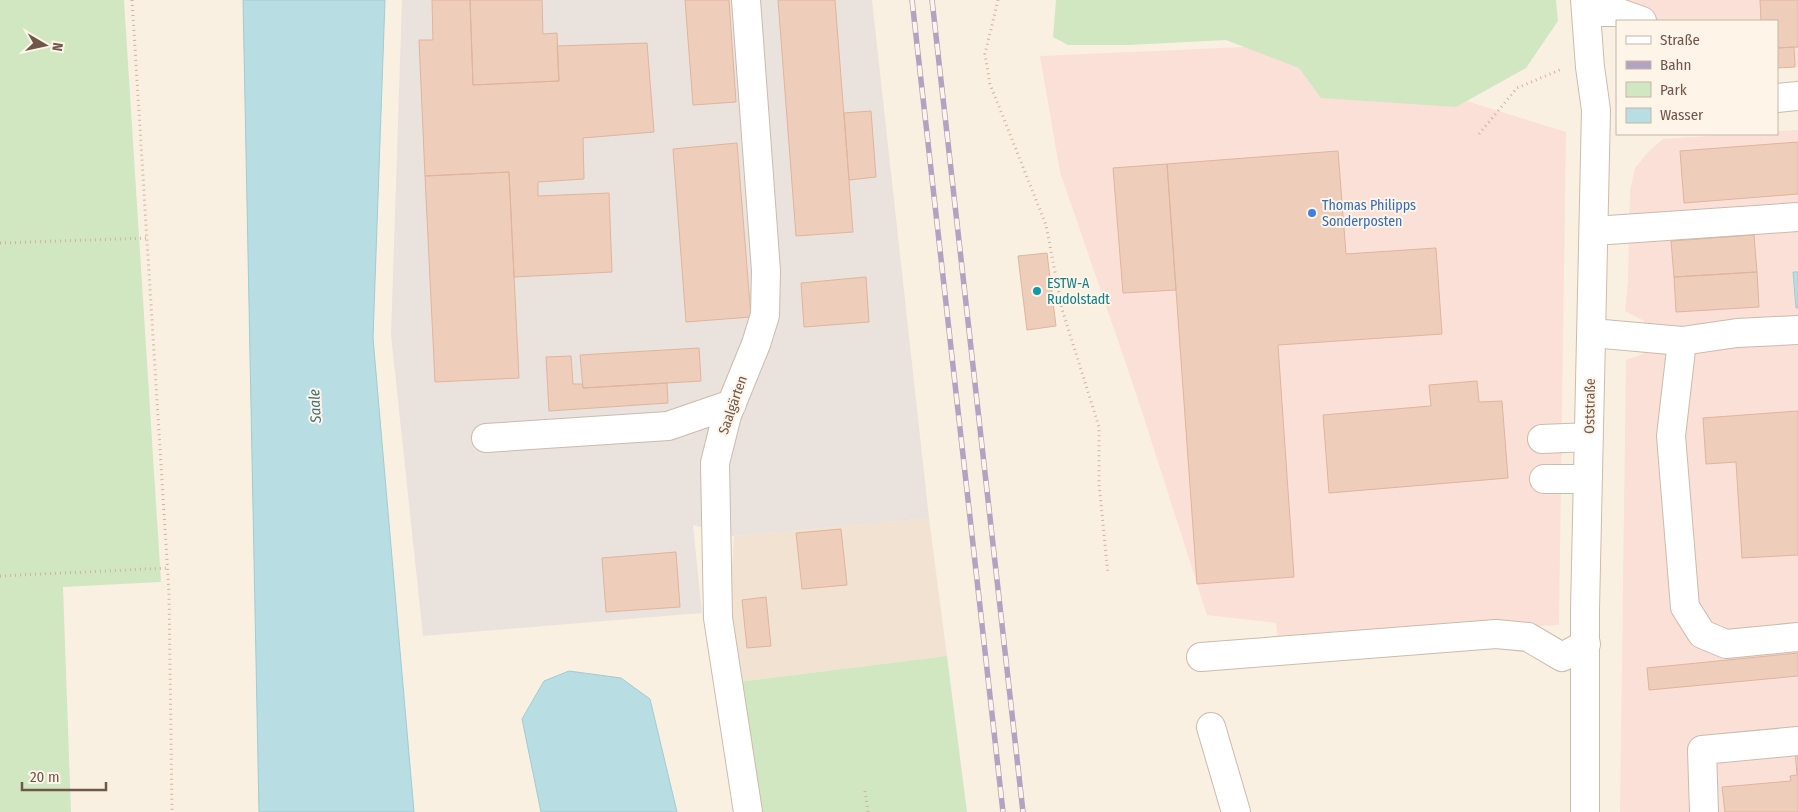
<svg xmlns="http://www.w3.org/2000/svg" width="1798" height="812" font-family="'Fira Sans Condensed',sans-serif">
<style>
.residential{fill:#f1e2d1}
.commercial{fill:#fae0d6}
.industrial{fill:#eae2dd}
.green{fill:#d1e7c2}
.water{fill:#b8dde2;stroke:#9fccd3}
.building{fill:#eecebb;stroke:#e0b49d}
.lines{fill:none;stroke-linecap:round;stroke-linejoin:round}
.minor-casing{stroke:#cdbaac;stroke-width:30}
.path{stroke:#d2b29f;stroke-width:3;stroke-dasharray:1 4;stroke-linecap:butt}
.minor{stroke:#fff;stroke-width:28}
.rail-casing{stroke:#b3a2c2;stroke-width:5.5}
.rail{stroke:#fef4e7;stroke-width:4;stroke-dasharray:11;stroke-linecap:butt}
.shop-dot{fill:#3f7fe0;stroke:#fef4e7;stroke-width:2}
.culture-dot{fill:#0f9aa8;stroke:#fef4e7;stroke-width:2}
.labels{text-anchor:middle;dominant-baseline:central;stroke-width:4;stroke-linejoin:round;paint-order:stroke}
.shop-label{font-size:14px;fill:#366cbe;stroke:#fef4e7;text-anchor:start}
.culture-label{font-size:14px;fill:#0d838f;stroke:#fef4e7;text-anchor:start}
.street-label{font-size:14px;fill:#70574a;stroke:#fef4e7}
.water-label{font-size:15px;font-style:italic;fill:#43737b;stroke:#fef4e7}
</style>
<rect width="100%" height="100%" fill="#faf0e2"/>
<path class="residential" d="M929,518L947,656L737,682L729,616L734,536Z"/>
<path class="commercial" d="M1616,0H1798V67L1777,68V21H1618Z
M1287,45L1566,132L1559,625L1375,636L1278,639L1276,623L1207,615L1136,393L1060,172L1040,56Z
M1798,130V812H1620L1626,360L1643,354L1644,321L1625,311L1628,282L1630,191L1635,168L1648,152L1663,139L1740,134H1777V131Z"/>
<path class="industrial" d="M402,0H872L929,518L734,536L693,525L702,613L423,636L391,335Z"/>
<path class="green" d="M0,0H124L161,582L63,587L71,812H0Z
M1056,0H1556L1558,21L1526,68L1456,107L1321,98L1299,68L1226,40L1129,45H1068L1053,37Z
M947,656L967,812H759L737,682Z"/>
<path class="water" d="M243,0H385L373,338L414,812H259Z
M1793,272H1798V308H1796Z
M569,671L621,678L650,699L677,812H541L522,719L544,681Z"/>
<path class="building" d="M432,0H470L473,85L559,81L557,46L647,43L654,132L583,138L584,179L538,182V196L609,193L612,272L514,277L509,172L425,176L419,40H433Z
M470,0H542L543,34L557,33L559,81L473,85Z
M685,0H729L736,102L693,105Z
M778,0H835L853,232L796,236Z
M1760,0H1798V47L1777,48V21H1761Z
M1794,47L1795,67L1777,68V48Z
M871,111L876,177L849,180L844,113Z
M1798,142V194L1684,203L1680,151Z
M737,143L751,317L686,322L673,149Z
M1338,151L1346,254L1436,248L1442,334L1278,345L1294,577L1197,584L1167,164Z
M1167,164L1176,290L1123,293L1113,168Z
M509,172L519,378L435,382L425,176Z
M1754,235L1757,272L1674,277L1671,241Z
M1047,253L1056,326L1027,330L1018,256Z
M1757,272L1759,307L1676,312L1674,277Z
M866,277L869,322L804,327L801,283Z
M699,348L701,381L583,388L580,355Z
M571,356L573,384H582L583,388L667,383L668,403L549,411L546,357Z
M1477,381L1479,402L1502,401L1508,478L1329,493L1323,415L1431,406L1429,385Z
M1798,411V555L1742,558L1736,462L1706,464L1703,418Z
M841,529L847,585L802,589L796,533Z
M676,552L680,607L606,612L602,558Z
M766,597L771,646L747,648L742,600Z
M1798,653V676L1649,690L1647,668Z
M1798,750V812H1725L1722,787L1791,781L1790,776L1797,775L1795,751Z"/>
<g class="lines">
<defs>
<path id="minor" d="M746,0L766,271L765,315L756,344L727,415L715,463L718,618L748,812
M1586,12H1617L1642,21
M1777,98L1798,96
M1594,231L1798,217
M1592,333L1682,341L1737,333L1798,330
M1682,341L1671,436L1685,607L1702,634L1726,644L1798,637
M486,438L668,426L732,404
M1542,439L1589,437
M1544,479H1588
M1201,657L1496,634L1528,637L1562,657L1586,644
M1211,727L1236,812
M1585,812V610L1596,110L1590,67L1585,0
M1704,812L1702,750L1798,741"/>
</defs>
<use href="#minor" class="minor-casing"/>
<path class="path" d="M132,0L169,593L172,812
M998,0L985,54L990,84L1046,225L1062,309L1099,427V484L1108,574
M1479,134L1517,88L1562,69
M0,243L147,238
M0,576L168,568
M865,791L868,812"/>
<use href="#minor" class="minor"/>
<defs>
<path id="rail" d="M912,0L1003,812
M932,0L1023,812"/>
</defs>
<use href="#rail" class="rail-casing"/>
<use href="#rail" class="rail"/>
</g>
<circle class="shop-dot" cx="1312" cy="213" r="5"/>
<circle class="culture-dot" cx="1037" cy="291" r="5"/>
<g class="labels">
<g class="shop-label">
<text x="1322" y="205">Thomas Philipps<tspan x="1322" dy="16">Sonderposten</tspan></text>
</g>
<g class="culture-label">
<text x="1047" y="283">ESTW-A<tspan x="1047" dy="16">Rudolstadt</tspan></text>
</g>
<g class="street-label">
<text transform="translate(733 405) rotate(-71)">Saalgärten</text>
<text transform="translate(1590 406) rotate(-89)">Oststraße</text>
</g>
<g class="water-label">
<text transform="translate(315 406) rotate(-93)">Saale</text>
</g>
</g>
<rect x="1616" y="20" width="162" height="115" fill="#fef4e7" stroke="#c5b5a8"/>
<rect x="1626" y="36" width="25" height="8" fill="#ffffff" stroke="#c5b5a8"/>
<text x="1660" y="45" font-size="15" fill="#70574a">Straße</text>
<rect x="1626" y="61" width="25" height="8" fill="#b3a2c2" stroke="#c5b5a8"/>
<text x="1660" y="70" font-size="15" fill="#70574a">Bahn</text>
<rect x="1626" y="82" width="25" height="15" fill="#d1e7c2" stroke="#c5b5a8"/>
<text x="1660" y="95" font-size="15" fill="#70574a">Park</text>
<rect x="1626" y="108" width="25" height="15" fill="#b8dde2" stroke="#c5b5a8"/>
<text x="1660" y="120" font-size="15" fill="#70574a">Wasser</text>
<g transform="translate(45 45) rotate(99)" stroke="#fef4e7" stroke-width="4" paint-order="stroke">
<path d="M0-4L9 19L0 12L-9 19Z" fill="#70574a"/>
<text y="-8" font-size="14" font-weight="bold" text-anchor="middle" fill="#70574a">N</text>
</g>
<path d="M22 782v8h84v-8" fill="none" stroke="#70574a" stroke-width="2.5"/>
<text x="30" y="782" font-size="15" fill="#70574a" stroke="#fef4e7" stroke-width="4" paint-order="stroke">20 m</text>
</svg>
